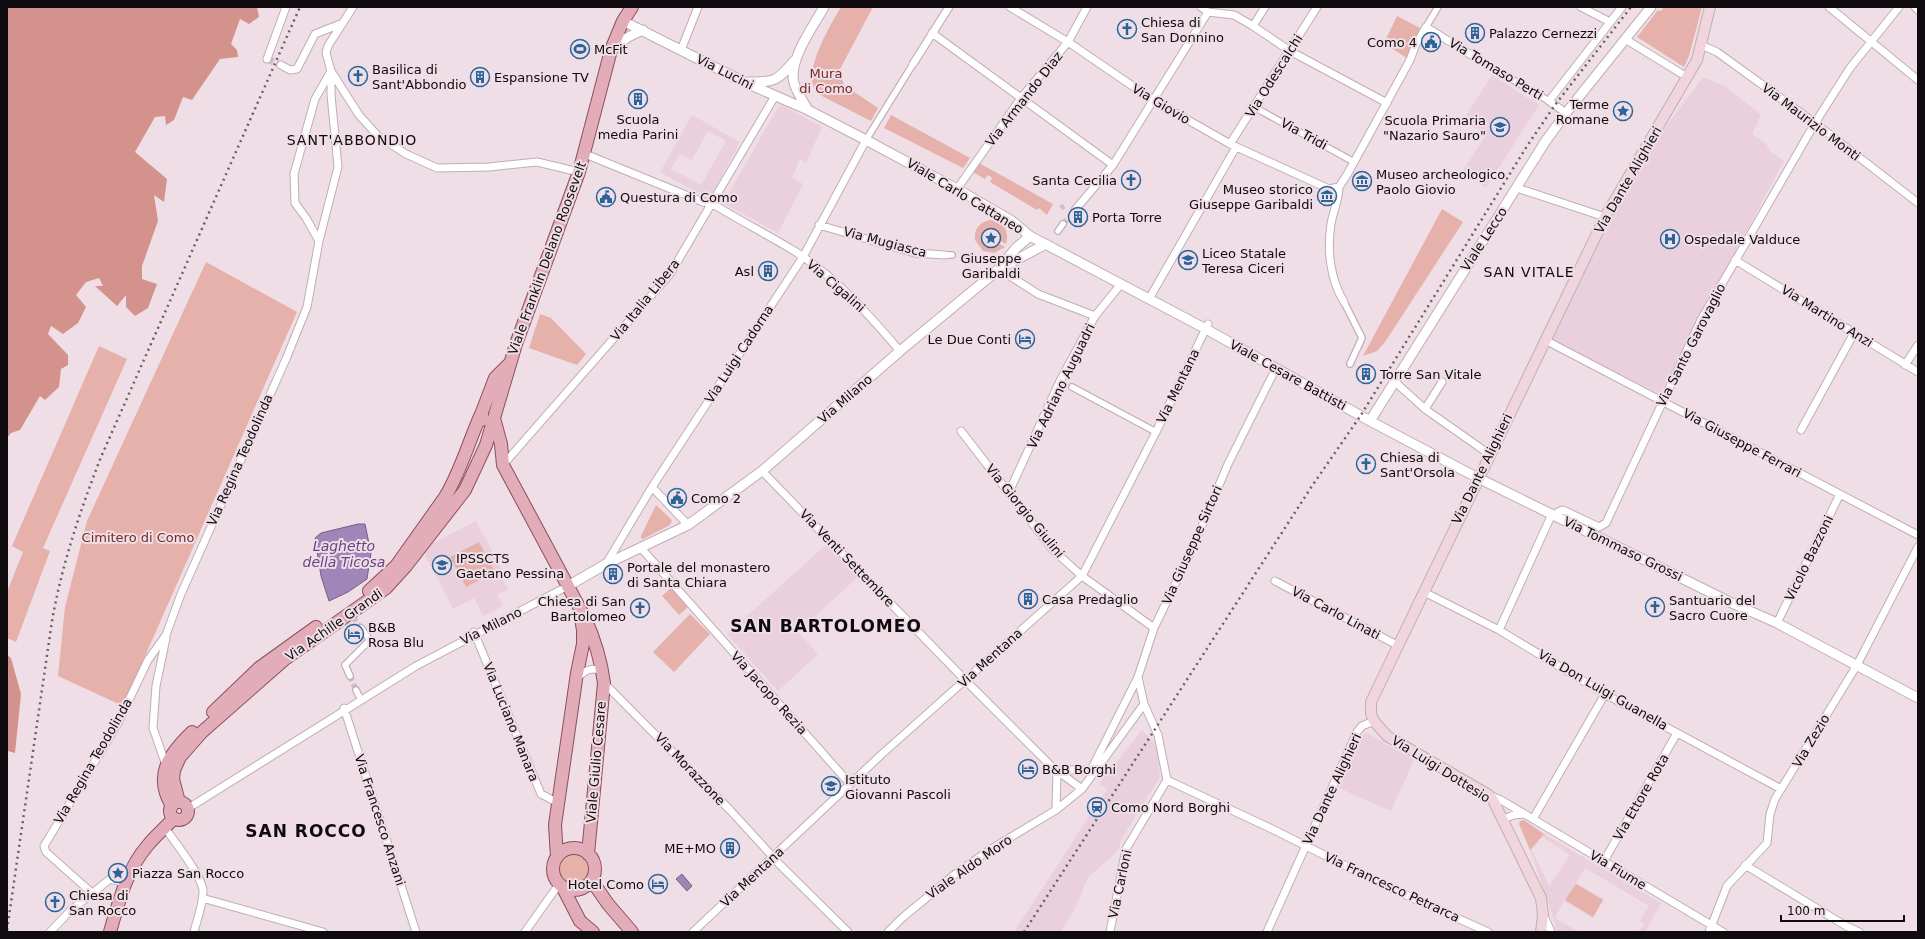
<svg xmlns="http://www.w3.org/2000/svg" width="1925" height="939" font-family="'DejaVu Sans',sans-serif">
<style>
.built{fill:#e9d0dc;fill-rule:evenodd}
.green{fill:#e6b0ab}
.forest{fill:#d4928c}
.water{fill:#a085b8;stroke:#746085}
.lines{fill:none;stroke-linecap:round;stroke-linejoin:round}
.pedestrian-tunnel{stroke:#cdbec5;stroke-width:5.5;stroke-dasharray:5.5 3;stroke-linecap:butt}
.minor-tunnel{stroke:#cdbec5;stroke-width:7;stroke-dasharray:7 3.5;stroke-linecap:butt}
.pedestrian-casing{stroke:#bfaeb7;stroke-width:8}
.minor-casing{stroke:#bfaeb7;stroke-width:9}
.tertiary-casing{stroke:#bfaeb7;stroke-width:11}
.secondary-casing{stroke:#bfaeb7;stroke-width:12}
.primary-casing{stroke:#8c4f5e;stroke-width:14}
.pedestrian{stroke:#fff;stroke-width:5.5}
.minor{stroke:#fff;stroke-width:7}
.tertiary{stroke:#fff;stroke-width:9}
.secondary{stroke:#f1d5dc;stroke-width:10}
.primary{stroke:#e3acb9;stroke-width:12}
.rail{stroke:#695f64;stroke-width:2.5;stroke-dasharray:2 4;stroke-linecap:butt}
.labels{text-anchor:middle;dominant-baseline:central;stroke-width:4;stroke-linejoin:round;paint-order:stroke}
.poi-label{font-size:13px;fill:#0f0a0d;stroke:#efdee6;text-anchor:start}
.street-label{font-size:13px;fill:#0f0a0d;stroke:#efdee6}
.park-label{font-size:13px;fill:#782927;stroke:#efdee6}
.neighbourhood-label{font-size:14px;letter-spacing:1px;fill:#0f0a0d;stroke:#efdee6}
.water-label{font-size:14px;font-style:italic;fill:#684486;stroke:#efdee6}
.district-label{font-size:17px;font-weight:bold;letter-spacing:1px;fill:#0f0a0d;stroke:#efdee6}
</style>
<rect width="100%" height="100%" fill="#efdee6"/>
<path class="built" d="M1492,75L1539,105L1486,188L1462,172L1486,135L1463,120Z
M1703,77L1725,86L1761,115L1752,134L1766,144L1771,152L1784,161L1660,394L1550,339L1608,218L1668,124Z
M780,104L822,127L806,163L800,159L792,177L803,184L778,233L723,203Z
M692,115L740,142L709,199L660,172ZM708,131L726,141L701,185L671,169L680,154L692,160Z
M476,521L504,574L501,576L508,589L497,595L503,606L483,616L474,598L453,609L422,549Z
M827,544L858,577L798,632L818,654L778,691L727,634Z
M1142,730L1157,745L1160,777L1121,840L1118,851L1088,877L1075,909L1060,932H1014L1107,789L1099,784Z
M1365,732L1414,760L1391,811L1339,788Z
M1544,834L1661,903L1645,932H1639L1644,924L1640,921L1649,906L1585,868L1576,883L1604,899L1593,918L1564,901L1555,918L1579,932H1557L1549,904L1530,850ZM1542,837L1570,855L1549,886L1532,850Z"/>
<path class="green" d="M841,7H873L839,71L844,85L878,108L871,121L820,95C797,79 830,26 841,7Z
M1664,7H1702L1689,56L1684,67L1637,37L1658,10L1661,11Z
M1397,16L1420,28L1408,59L1384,43Z
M891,115L970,158L963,168L884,128Z
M979,163L1053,204L1047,215L1039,208L1037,210L990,182L992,178L988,175L985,179L973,172Z
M1442,209L1463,222L1385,342L1377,351L1363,356Z
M989,220C1003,220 1010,231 1006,244L997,239L994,232L990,231L986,234L985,240L988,244H993L996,242L1005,247L994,253L983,251L975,240C974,229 979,223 989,220Z
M206,262L297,312L123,706L58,676L65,607L87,521Z
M540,314L551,318L586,354L577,365L529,348Z
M99,346L127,359L43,548L50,551L16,642L7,638V592L23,552L12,546Z
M656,505L672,520L670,525L643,539L641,538V536Z
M479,542L495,572L466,587L450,557Z
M671,588L688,607L679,615L662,596Z
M690,614L710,634L674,672L653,652Z
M1524,820L1544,834L1530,850L1519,824L1520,821Z
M559 870a16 16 0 1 1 32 0a16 16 0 1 1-32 0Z
M1576,884L1603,900L1593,917L1565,900Z"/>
<path class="forest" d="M7,7H257L259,17L249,24L240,19L231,44L237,50L238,57L220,59L192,100L183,97L174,120L166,125L165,116L155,117L135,152L167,179L164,202L154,195L158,221L142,266V279L157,284L148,308L135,316L126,307V295L117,306L95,286H103L99,278L86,282L76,295L86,307L78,323L63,334L51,326L48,334L68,355V365L61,369L59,387L45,400L40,396L20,430L11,433L7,438Z
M7,655L11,658L21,694L15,753L8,751Z"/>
<path class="water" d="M358,524H365L371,553L367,579L348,592L329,601L321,576L315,538L321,533Z
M682,874L692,886L687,891L676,879Z"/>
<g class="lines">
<path class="pedestrian-tunnel" d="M1061,208L1064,206
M1063,224L1075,210
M353,617L361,628
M350,676L356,690"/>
<path class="minor-tunnel" d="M267,59L281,65"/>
<defs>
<path id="pedestrian" d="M1426,27L1438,7
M1494,69L1549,101
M1254,107L1354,162
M866,140L913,64
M1058,231L1063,224
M945,255H952
M1344,302L1362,338L1350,364
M1072,387L1156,432
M350,676L345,665L370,640L361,628
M356,690L361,700"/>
<path id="minor" d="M353,7L328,46L326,53L331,71L359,115L378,136L406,154L437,168L489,167L537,162L579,172
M1010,7L1068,42L1153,100L1230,144L1329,189L1339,187L1348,173L1410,60L1416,44L1426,27L1494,69
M1201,7L1208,12L1234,15L1253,26L1290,51L1387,103
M1581,7L1610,22
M1829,7L1918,80
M1915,7L1918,10
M1253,26L1265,7
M932,33L1113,165
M1625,39L1687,77
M1701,45L1717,52L1815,123L1918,203
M681,50L698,7
M267,59L286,7
M913,64L949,7
M281,65L290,70L297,69L315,34L343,23
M1566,113L1549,101L1622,7
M1230,144L1317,7
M585,154L703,202L711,203C739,220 768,235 796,252C839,280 868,314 900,351
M1339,187C1339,200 1333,211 1331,224C1327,250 1330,279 1344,302
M1517,188L1605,217
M957,189L1021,98L1068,42L1087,7
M1075,210L1113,165L1208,12
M819,225L915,253L945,255
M319,241L306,218L295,203L294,174L315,99L331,71
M1735,260L1918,372
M999,269L1038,294L1095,316
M1149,299L1236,147
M1545,340L1918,535
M1905,365L1918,345
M1394,381L1425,409L1489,454
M1425,409L1442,382
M1801,430L1854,333
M961,431L1053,550L1082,576L1154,628
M503,465L670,274L775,96
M762,471L965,680L1052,767L1082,789
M652,487L688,525
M1009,492L1060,381L1095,316L1121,284
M1556,515L1558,512L1563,510L1599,527L1606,523L1701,320L1815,123L1850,68L1899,7
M641,548L850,784
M606,564L652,487L803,257L866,140
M1275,581L1397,645
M1424,592L1499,630L1605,694L1781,789
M1777,623L1840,494
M1499,630L1552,514
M474,632L541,794L558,803
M166,638L156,686L153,728L166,765
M578,678C585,669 592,667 602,671
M604,683L730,810L773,857
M344,708L416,932
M1057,772L1063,770H1089L1092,768L1138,677
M1167,780L1270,828L1386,886L1488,932
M1491,796L1501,800L1533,819L1723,932
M187,809L416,666L568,586
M1056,810L1057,772
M1503,819L1514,815L1524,814
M1533,819L1605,694
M165,828C174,841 204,878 203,892C203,905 197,919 194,932
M772,857L848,932
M1604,861L1677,733
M1745,865L1846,926L1859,932
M92,893L46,852L44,846L118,723L148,660L166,635L181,594L286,359L307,307L319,241L338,167L331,95V71
M202,898L323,932
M1544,916L1551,932
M50,932L70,911L110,879L125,883
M525,932L559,884
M693,932L882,754L1082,576L1156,432L1208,324
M888,932L902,918L954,875L991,849L1056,810L1082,789L1144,704
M1110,932L1126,849L1167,780L1158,735L1144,704L1138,677L1154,628L1193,547L1228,464L1276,368
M1267,932L1357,732L1362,726L1374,721
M1709,932L1727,886L1767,843L1770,814L1775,799L1857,665L1918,547"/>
<path id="tertiary" d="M623,21L744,82L808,110L866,140L957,189L1012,221L1030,236L1206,329L1370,421L1478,478L1734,604L1777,623L1918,698
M611,50L628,37L643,30
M747,82C776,82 776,82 795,60
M808,110C803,101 797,93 794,83C788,60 813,27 824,7
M1001,266L1016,248L1030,236
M1370,421L1545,142L1566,113L1651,7
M568,586L606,564L688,525L762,471L900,351L999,269L1046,244"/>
<path id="secondary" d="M1541,932L1543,915L1541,898L1493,800L1489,795L1387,736L1374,721L1371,714V702L1605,217L1697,60L1710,7"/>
<path id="primary" d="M494,418L501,444L503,465L585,618C595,640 601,660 604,683L588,854
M482,420V412L495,378L508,365
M369,591L396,566L445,497C461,471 469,440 482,412
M213,712L259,668L316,627
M179,802L173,779L174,770L180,757L202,732L285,659L386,588L406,566L465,490L486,445L516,344L579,172L611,50L623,21L632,7
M170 811a9 9 0 1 1 18 0a9 9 0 1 1-18 0Z
M172,806C153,775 170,753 192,732
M553 869a21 21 0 1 1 42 0a21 21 0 1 1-42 0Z
M557,857L555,825L577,673L583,644V630L581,618
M592,881L608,904L632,932
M563,888L580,921L593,932
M110,932C119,901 127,869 148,845C156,835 166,827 174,818"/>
</defs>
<use href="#pedestrian" class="pedestrian-casing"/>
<use href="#minor" class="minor-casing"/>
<use href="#tertiary" class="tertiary-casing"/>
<use href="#secondary" class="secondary-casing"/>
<use href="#primary" class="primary-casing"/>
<use href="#pedestrian" class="pedestrian"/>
<use href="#minor" class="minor"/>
<use href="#tertiary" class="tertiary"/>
<use href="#secondary" class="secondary"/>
<use href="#primary" class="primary"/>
<path class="rail" d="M7,930L52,621C62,564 80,511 101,457L300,7
M1024,932L1312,486L1361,415L1527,146L1555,105L1631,7"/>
</g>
<defs>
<symbol id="church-ring" viewBox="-11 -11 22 22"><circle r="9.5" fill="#efdee6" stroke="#29649b" stroke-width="1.5"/><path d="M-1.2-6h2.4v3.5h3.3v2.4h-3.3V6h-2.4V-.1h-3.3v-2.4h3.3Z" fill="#29649b"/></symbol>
<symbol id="building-ring" viewBox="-11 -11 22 22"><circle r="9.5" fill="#efdee6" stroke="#29649b" stroke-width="1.5"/><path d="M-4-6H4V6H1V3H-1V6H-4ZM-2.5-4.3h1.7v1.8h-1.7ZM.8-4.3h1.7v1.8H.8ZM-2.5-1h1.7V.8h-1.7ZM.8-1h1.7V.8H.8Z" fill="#29649b"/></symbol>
<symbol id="civic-ring" viewBox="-11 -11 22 22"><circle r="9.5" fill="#efdee6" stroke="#29649b" stroke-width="1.5"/><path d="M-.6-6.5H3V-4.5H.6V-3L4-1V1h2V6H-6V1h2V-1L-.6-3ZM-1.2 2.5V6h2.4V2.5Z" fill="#29649b"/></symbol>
<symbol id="stadium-ring" viewBox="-11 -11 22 22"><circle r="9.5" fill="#efdee6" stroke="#29649b" stroke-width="1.5"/><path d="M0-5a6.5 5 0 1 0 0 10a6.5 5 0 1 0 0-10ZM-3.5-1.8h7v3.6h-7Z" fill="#29649b"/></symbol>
<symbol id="sight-ring" viewBox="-11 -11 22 22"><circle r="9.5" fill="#efdee6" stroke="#29649b" stroke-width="1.5"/><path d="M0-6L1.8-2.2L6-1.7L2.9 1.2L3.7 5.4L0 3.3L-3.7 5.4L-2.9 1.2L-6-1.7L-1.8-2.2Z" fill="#29649b"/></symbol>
<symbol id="school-ring" viewBox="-11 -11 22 22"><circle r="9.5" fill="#efdee6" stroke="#29649b" stroke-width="1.5"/><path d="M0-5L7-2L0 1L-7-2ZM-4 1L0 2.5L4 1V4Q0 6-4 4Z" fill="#29649b"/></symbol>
<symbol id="museum-ring" viewBox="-11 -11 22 22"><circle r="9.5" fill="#efdee6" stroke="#29649b" stroke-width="1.5"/><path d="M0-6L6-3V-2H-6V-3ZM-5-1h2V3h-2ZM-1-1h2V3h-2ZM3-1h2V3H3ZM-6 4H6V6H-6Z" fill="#29649b"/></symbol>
<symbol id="hospital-ring" viewBox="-11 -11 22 22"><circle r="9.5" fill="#efdee6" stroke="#29649b" stroke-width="1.5"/><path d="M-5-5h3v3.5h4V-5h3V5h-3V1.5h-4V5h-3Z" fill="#29649b"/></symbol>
<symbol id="hotel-ring" viewBox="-11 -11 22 22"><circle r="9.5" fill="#efdee6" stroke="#29649b" stroke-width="1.5"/><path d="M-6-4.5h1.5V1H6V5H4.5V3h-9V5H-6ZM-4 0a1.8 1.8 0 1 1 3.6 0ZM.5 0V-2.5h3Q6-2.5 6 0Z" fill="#29649b"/></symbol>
<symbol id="station-ring" viewBox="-11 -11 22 22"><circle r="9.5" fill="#efdee6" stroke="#29649b" stroke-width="1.5"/><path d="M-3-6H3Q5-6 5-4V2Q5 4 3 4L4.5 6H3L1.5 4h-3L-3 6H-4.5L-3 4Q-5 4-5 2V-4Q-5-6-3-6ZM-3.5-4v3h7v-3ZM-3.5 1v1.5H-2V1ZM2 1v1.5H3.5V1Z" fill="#29649b"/></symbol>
</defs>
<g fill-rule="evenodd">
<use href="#church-ring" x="1116" y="18" width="22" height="22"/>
<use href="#building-ring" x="1464" y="22" width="22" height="22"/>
<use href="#civic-ring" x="1420" y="31" width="22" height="22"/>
<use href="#stadium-ring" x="569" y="38" width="22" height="22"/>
<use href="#church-ring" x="347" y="65" width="22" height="22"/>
<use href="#building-ring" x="469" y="66" width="22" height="22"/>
<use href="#building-ring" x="627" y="88" width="22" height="22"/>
<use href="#sight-ring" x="1612" y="100" width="22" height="22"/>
<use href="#school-ring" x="1489" y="116" width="22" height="22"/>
<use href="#church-ring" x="1120" y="169" width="22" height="22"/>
<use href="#museum-ring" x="1351" y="170" width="22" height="22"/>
<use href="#museum-ring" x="1316" y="185" width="22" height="22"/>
<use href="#civic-ring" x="595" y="186" width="22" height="22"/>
<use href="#building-ring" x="1067" y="206" width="22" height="22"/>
<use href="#sight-ring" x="980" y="227" width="22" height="22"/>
<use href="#hospital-ring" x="1659" y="228" width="22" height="22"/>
<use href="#school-ring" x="1177" y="249" width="22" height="22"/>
<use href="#building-ring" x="757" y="260" width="22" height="22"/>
<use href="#hotel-ring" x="1014" y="328" width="22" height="22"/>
<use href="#building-ring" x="1355" y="363" width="22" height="22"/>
<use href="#church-ring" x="1355" y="453" width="22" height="22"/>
<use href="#civic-ring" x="666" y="487" width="22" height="22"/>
<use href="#school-ring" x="431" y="554" width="22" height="22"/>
<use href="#building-ring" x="602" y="563" width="22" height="22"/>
<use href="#building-ring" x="1017" y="588" width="22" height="22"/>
<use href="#church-ring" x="1644" y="596" width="22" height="22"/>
<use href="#church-ring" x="629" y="597" width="22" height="22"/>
<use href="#hotel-ring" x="343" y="623" width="22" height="22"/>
<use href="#hotel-ring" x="1017" y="758" width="22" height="22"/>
<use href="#school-ring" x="820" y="775" width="22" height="22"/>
<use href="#station-ring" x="1086" y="796" width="22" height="22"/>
<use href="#building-ring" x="719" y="837" width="22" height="22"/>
<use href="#sight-ring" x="107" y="862" width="22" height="22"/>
<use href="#hotel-ring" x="647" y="873" width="22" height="22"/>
<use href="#church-ring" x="44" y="891" width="22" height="22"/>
</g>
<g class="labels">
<g class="poi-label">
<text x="1141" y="22">Chiesa di<tspan x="1141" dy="15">San Donnino</tspan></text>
<text x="1489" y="33">Palazzo Cernezzi</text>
<text x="1417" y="42" text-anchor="end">Como 4</text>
<text x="594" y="49">McFit</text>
<text x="372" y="69">Basilica di<tspan x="372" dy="15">Sant'Abbondio</tspan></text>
<text x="494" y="77">Espansione TV</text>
<text x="1609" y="104" text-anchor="end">Terme<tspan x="1609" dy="15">Romane</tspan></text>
<text x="638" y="119" text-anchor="middle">Scuola<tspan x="638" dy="15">media Parini</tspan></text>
<text x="1486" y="120" text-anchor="end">Scuola Primaria<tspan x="1486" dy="15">"Nazario Sauro"</tspan></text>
<text x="1376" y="174">Museo archeologico<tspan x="1376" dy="15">Paolo Giovio</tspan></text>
<text x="1117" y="180" text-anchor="end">Santa Cecilia</text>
<text x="1313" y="189" text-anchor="end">Museo storico<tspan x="1313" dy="15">Giuseppe Garibaldi</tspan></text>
<text x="620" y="197">Questura di Como</text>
<text x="1092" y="217">Porta Torre</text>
<text x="1684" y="239">Ospedale Valduce</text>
<text x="1202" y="253">Liceo Statale<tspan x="1202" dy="15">Teresa Ciceri</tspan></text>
<text x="991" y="258" text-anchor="middle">Giuseppe<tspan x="991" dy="15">Garibaldi</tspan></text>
<text x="754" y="271" text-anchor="end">Asl</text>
<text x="1011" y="339" text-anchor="end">Le Due Conti</text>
<text x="1380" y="374">Torre San Vitale</text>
<text x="1380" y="457">Chiesa di<tspan x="1380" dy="15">Sant'Orsola</tspan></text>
<text x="691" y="498">Como 2</text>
<text x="456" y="558">IPSSCTS<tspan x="456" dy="15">Gaetano Pessina</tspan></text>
<text x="627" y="567">Portale del monastero<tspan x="627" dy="15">di Santa Chiara</tspan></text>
<text x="1042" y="599">Casa Predaglio</text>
<text x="1669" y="600">Santuario del<tspan x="1669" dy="15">Sacro Cuore</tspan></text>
<text x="626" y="601" text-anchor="end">Chiesa di San<tspan x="626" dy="15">Bartolomeo</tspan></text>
<text x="368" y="627">B&amp;B<tspan x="368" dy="15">Rosa Blu</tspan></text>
<text x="1042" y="769">B&amp;B Borghi</text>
<text x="845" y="779">Istituto<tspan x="845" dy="15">Giovanni Pascoli</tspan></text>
<text x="1111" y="807">Como Nord Borghi</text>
<text x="716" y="848" text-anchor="end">ME+MO</text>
<text x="132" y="873">Piazza San Rocco</text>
<text x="644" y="884" text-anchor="end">Hotel Como</text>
<text x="69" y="895">Chiesa di<tspan x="69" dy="15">San Rocco</tspan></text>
</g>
<g class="street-label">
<text transform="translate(1496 69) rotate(31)">Via Tomaso Perti</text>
<text transform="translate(725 72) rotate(27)">Via Lucini</text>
<text transform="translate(1274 76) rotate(-58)">Via Odescalchi</text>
<text transform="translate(1024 99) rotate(-52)">Via Armando Diaz</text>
<text transform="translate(1161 104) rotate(31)">Via Giovio</text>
<text transform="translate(1811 122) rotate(37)">Via Maurizio Monti</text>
<text transform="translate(1304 134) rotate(29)">Via Tridi</text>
<text transform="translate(1628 180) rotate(-60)">Via Dante Alighieri</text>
<text transform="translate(965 196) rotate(31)">Viale Carlo Cattaneo</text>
<text transform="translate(1484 239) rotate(-57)">Viale Lecco</text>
<text transform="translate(885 242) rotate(15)">Via Mugiasca</text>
<text transform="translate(547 258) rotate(-70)">Viale Franklin Delano Roosevelt</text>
<text transform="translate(836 286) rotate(41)">Via Cigalini</text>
<text transform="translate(645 300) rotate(-51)">Via Italia Libera</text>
<text transform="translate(1827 316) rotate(32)">Via Martino Anzi</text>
<text transform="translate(1691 345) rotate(-63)">Via Santo Garovaglio</text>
<text transform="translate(739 354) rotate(-57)">Via Luigi Cadorna</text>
<text transform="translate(1288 375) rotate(29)">Viale Cesare Battisti</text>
<text transform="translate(1061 386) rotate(-64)">Via Adriano Auguadri</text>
<text transform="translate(1178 386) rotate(-64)">Via Mentana</text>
<text transform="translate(845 399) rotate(-41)">Via Milano</text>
<text transform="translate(1742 443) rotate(28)">Via Giuseppe Ferrari</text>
<text transform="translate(240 460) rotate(-66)">Via Regina Teodolinda</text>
<text transform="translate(1482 469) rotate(-64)">Via Dante Alighieri</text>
<text transform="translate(1025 511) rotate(51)">Via Giorgio Giulini</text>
<text transform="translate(1192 545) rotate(-66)">Via Giuseppe Sirtori</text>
<text transform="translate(1623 549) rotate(26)">Via Tommaso Grossi</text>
<text transform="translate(847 558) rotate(46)">Via Venti Settembre</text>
<text transform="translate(1809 558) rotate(-64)">Vicolo Bazzoni</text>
<text transform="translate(1336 613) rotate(28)">Via Carlo Linati</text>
<text transform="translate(334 625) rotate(-35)">Via Achille Grandi</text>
<text transform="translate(491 626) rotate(-27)">Via Milano</text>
<text transform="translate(990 658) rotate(-42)">Via Mentana</text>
<text transform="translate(1603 690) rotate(30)">Via Don Luigi Guanella</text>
<text transform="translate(769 693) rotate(48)">Via Jacopo Rezia</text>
<text transform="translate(511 722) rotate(68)">Via Luciano Manara</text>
<text transform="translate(1811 741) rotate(-59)">Via Zezio</text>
<text transform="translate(93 761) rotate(-60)">Via Regina Teodolinda</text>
<text transform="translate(596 762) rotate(-85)">Viale Giulio Cesare</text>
<text transform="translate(690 769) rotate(46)">Via Morazzone</text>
<text transform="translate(1441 769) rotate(32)">Via Luigi Dottesio</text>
<text transform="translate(1332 789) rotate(-65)">Via Dante Alighieri</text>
<text transform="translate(1641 797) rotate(-60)">Via Ettore Rota</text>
<text transform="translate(380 820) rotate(72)">Via Francesco Anzani</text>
<text transform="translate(969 867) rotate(-35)">Viale Aldo Moro</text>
<text transform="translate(1618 870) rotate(31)">Via Fiume</text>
<text transform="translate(752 877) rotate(-43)">Via Mentana</text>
<text transform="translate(1120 884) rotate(-78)">Via Carloni</text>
<text transform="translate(1392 887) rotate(25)">Via Francesco Petrarca</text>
</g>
<g class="park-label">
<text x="826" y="73">Mura<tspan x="826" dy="15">di Como</tspan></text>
<text x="138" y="537">Cimitero di Como</text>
</g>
<g class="neighbourhood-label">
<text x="352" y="140">SANT'ABBONDIO</text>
<text x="1529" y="272">SAN VITALE</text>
</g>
<g class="water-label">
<text x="344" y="546">Laghetto<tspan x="344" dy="16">della Ticosa</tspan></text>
</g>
<g class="district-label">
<text x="826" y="626">SAN BARTOLOMEO</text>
<text x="306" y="831">SAN ROCCO</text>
</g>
</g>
<rect width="1925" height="939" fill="none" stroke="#0f0a0d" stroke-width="16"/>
<path d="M1781 915v6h123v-6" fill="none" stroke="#0f0a0d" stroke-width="2"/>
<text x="1787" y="915" font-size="12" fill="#0f0a0d" stroke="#efdee6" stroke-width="3" paint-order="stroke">100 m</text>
</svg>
